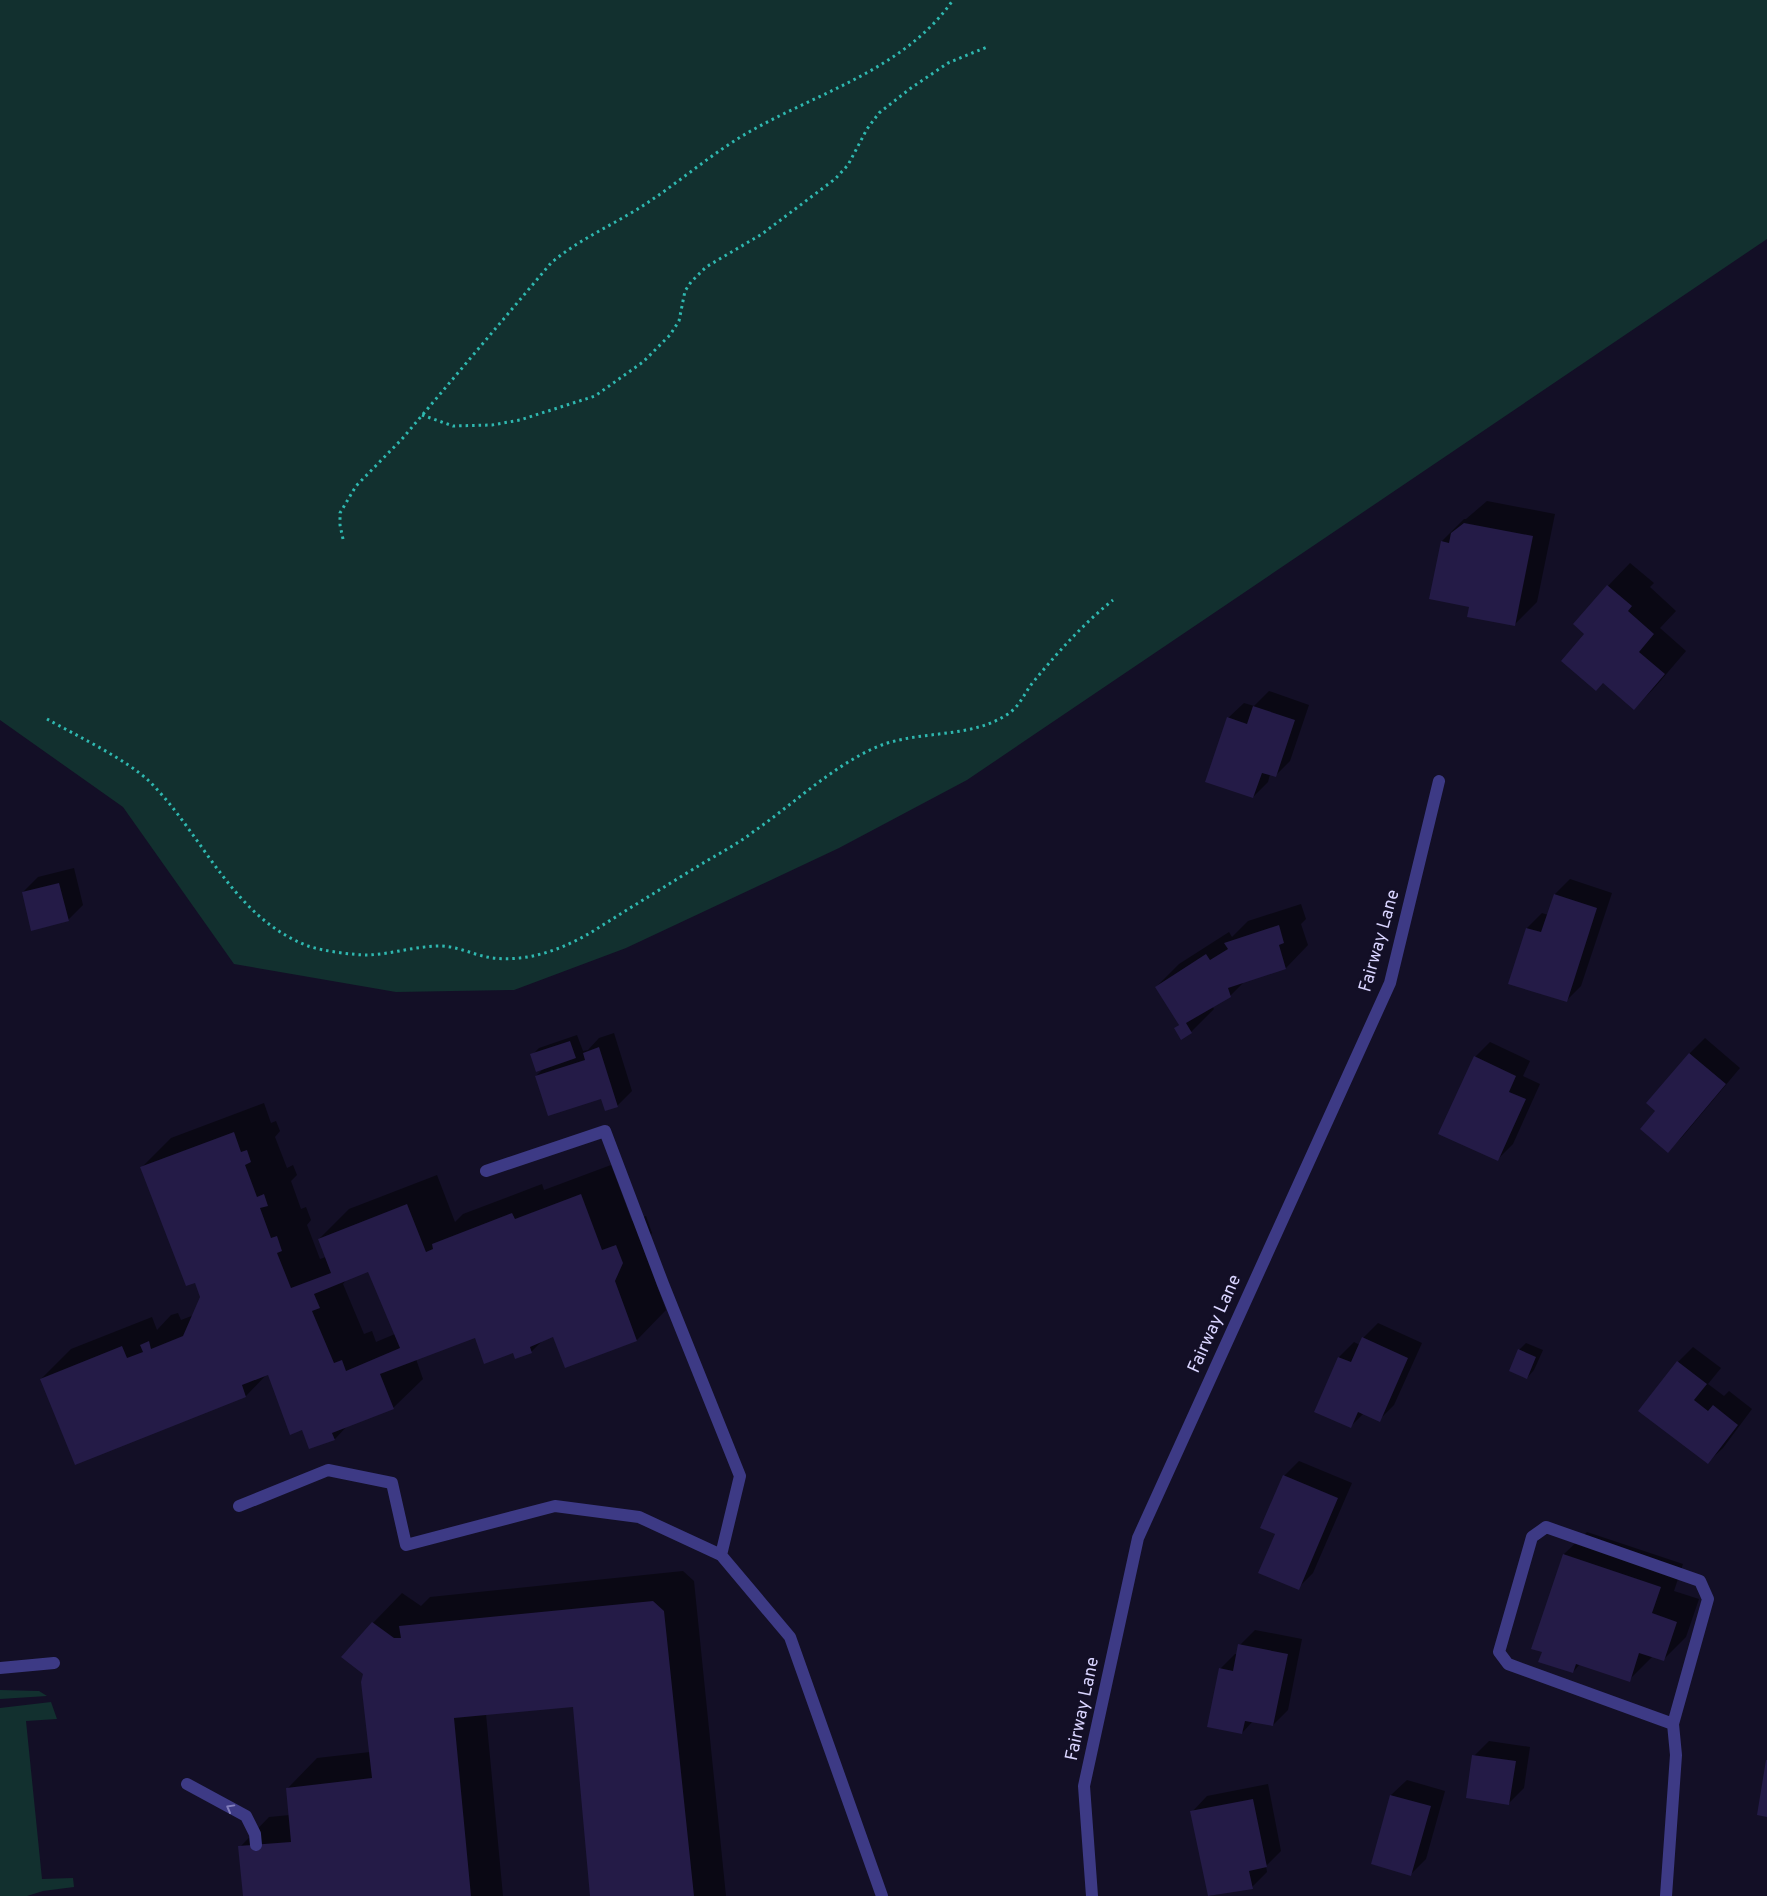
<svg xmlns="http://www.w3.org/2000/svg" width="1767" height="1896" font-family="Overpass,sans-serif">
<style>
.green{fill:#12302f}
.shadow{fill:#0007;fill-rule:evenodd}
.building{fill:#241b47;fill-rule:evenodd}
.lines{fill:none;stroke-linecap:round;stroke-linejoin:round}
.path{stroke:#2fb8b0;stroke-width:3;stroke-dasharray:2.5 4;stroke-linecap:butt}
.lane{stroke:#3d3a85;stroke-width:12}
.street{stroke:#3d3a85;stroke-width:12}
.oneway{stroke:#837fbc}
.labels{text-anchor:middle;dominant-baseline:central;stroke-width:5;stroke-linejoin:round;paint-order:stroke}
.street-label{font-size:18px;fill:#d9d4ff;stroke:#130f26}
</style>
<rect width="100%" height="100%" fill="#130f26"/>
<path class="green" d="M0,0H1767V239L967,780L839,848L626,948L514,990L396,992L234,964L123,807L0,720Z
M0,1690L39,1691L47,1696L0,1699Z
M51,1702L57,1719L26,1721L42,1879L73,1878L74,1887L43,1891L27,1896H0V1708Z"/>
<path class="shadow" d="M1487,501L1555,514L1537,602L1514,625L1471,606L1442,541L1464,519H1466Z
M1630,563L1654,583L1650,587L1676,611L1660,628L1686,651L1656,686L1634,709L1586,634L1574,624L1608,586Z
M1269,691L1309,705L1290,761L1275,776L1270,774L1268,782L1253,797L1228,718L1244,703L1254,706Z
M74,868L83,905L68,920L23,892L38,877Z
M1570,879L1612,893L1581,986L1566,1001L1510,983L1527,928L1542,913L1548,915L1555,894Z
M1301,904L1306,919L1301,924L1308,945L1286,968L1245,981L1230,996L1212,1006L1214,1009L1191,1032L1181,1038L1175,1028L1180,1024L1156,987L1179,964L1229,932L1232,937L1248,921Z
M614,1033L632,1091L617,1106L602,1098L536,1076L544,1068L532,1055L539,1048L577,1035L583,1051L588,1050L599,1038Z
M1705,1038L1740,1068L1683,1136L1668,1151L1657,1111L1648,1103L1690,1053Z
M1490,1042L1530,1061L1523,1076L1540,1084L1513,1144L1498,1159L1475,1057Z
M264,1103L271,1123L276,1121L280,1131L275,1137L287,1168L293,1165L297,1175L291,1181L301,1209L306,1207L311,1220L307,1225L320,1259L326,1257L319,1239L349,1209L437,1175L455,1222L463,1214L542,1184L544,1190L611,1165L632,1221L646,1216L652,1233L644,1251L666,1310L637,1340L566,1367L554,1336L543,1340L532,1351L516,1357L513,1351L475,1337L416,1359L423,1379L393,1408L348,1425L335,1439L310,1448L303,1429L268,1373L246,1396L75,1464L41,1379L71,1349L152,1317L157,1330L171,1315L178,1313L181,1320L194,1315L202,1297L142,1167L171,1138ZM369,1270L395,1334L376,1342L372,1331L364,1334L343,1284L347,1279Z
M1378,1323L1422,1343L1394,1405L1379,1420L1364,1413L1350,1427L1315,1411L1339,1357L1354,1342L1360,1345L1363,1338Z
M1526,1343L1543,1350L1534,1370L1527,1378L1519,1350Z
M1693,1347L1721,1368L1708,1384L1724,1396L1729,1391L1752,1409L1723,1448L1708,1462L1678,1362Z
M1299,1461L1352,1483L1313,1573L1298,1588L1284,1476Z
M1587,1532L1683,1564L1674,1591L1699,1599L1686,1637L1664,1659L1653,1656L1629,1680L1580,1664L1573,1672L1543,1652L1564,1554Z
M683,1571L694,1581L726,1896H592L574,1705L486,1714L503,1896H244L240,1847L269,1817L290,1815L288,1788L317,1758L370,1752L373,1623L402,1593L421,1606L430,1597Z
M1255,1630L1302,1639L1288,1710L1273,1725L1253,1721L1242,1733L1220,1669L1235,1654H1238L1240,1645Z
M1489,1741L1530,1747L1524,1788L1509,1803L1474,1756Z
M1407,1780L1445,1791L1426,1859L1411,1874L1372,1864L1391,1795Z
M1268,1784L1281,1851L1266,1866L1267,1872L1252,1887L1209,1896L1192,1812L1207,1796Z"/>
<path class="building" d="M1464,523L1533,536L1515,626L1467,617L1469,607L1429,599L1441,541L1449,543L1451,533Z
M1607,585L1632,606L1628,611L1654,634L1639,652L1665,674L1634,710L1603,683L1596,691L1561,661L1584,634L1573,624Z
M1253,706L1295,720L1276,777L1262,773L1253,798L1205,782L1227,717L1247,724Z
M59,883L69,921L31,931L22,892Z
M1554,894L1597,908L1567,1002L1508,984L1526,928L1541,932Z
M1279,925L1284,943L1279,945L1286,969L1228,988L1231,997L1186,1023L1192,1033L1181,1040L1174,1028L1179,1025L1155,987L1206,954L1210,960L1228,949L1224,943Z
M570,1041L576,1058L536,1072L530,1054Z
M599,1047L618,1107L605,1111L601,1099L548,1116L535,1076L585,1060L583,1053Z
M1689,1053L1726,1084L1668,1153L1640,1129L1655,1111L1646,1103Z
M1474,1056L1516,1076L1509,1092L1526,1099L1498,1161L1438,1134Z
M234,1132L241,1152L247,1150L251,1162L245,1165L257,1197L264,1194L268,1206L260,1208L271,1238L277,1236L282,1251L277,1253L291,1288L331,1273L318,1239L407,1204L426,1252L433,1249L432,1244L512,1213L515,1219L581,1194L602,1250L616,1245L623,1263L615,1281L637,1341L565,1368L553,1337L530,1347L532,1353L515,1359L513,1353L484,1364L475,1338L380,1374L394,1409L332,1433L335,1440L309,1449L302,1430L290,1435L268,1375L242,1385L246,1397L75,1465L40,1379L122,1346L127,1358L143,1352L140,1345L149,1341L151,1349L183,1336L200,1297L195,1283L186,1286L140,1167ZM368,1272L400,1348L346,1371L342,1360L334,1363L312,1311L320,1308L314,1294Z
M1362,1337L1408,1358L1380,1422L1358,1412L1351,1428L1314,1412L1338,1357L1351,1362Z
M1518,1349L1536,1357L1527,1379L1509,1371Z
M1677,1361L1707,1384L1694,1400L1708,1411L1713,1405L1738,1425L1708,1464L1638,1411Z
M1283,1475L1338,1498L1299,1590L1258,1573L1275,1534L1260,1528Z
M1563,1554L1661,1587L1652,1613L1677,1622L1664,1661L1639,1653L1630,1682L1576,1664L1573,1673L1538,1662L1542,1652L1531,1649Z
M653,1601L664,1611L694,1896H590L573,1707L454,1718L471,1896H243L238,1846L291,1842L286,1788L372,1778L361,1682L363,1674L341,1657L372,1622L394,1638H401L399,1626Z
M1238,1644L1288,1654L1273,1726L1245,1721L1242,1734L1207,1727L1219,1668L1233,1671Z
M1472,1755L1516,1761L1509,1805L1466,1798Z
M1766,1760H1767V1817L1757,1815Z
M1390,1795L1431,1806L1411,1876L1371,1864Z
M1253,1799L1267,1867L1249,1871L1253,1889L1208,1896L1190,1811Z"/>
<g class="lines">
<path class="path" d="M422,415L453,426L492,425L520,420L595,396L643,362L670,335L679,321L685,291L691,282L706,267L762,234L835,179L848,165L867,129L879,113L911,88L948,63L987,47
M343,539L340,525V513L356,486L402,439L551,263C580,238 618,223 650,201C683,179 714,152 749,132C819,92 905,69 953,0
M47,719C77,736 126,759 150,782C204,836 232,917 308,946C323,951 352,955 368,955C392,954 416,946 440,946C456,946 472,954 487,957C525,964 564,949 595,930C628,909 661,889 695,868C714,856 735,846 753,832C792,805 827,771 870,750C914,728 967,741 1008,714C1021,705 1024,693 1034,681C1058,652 1083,624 1113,600"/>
<path class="lane" d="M486,1171L605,1131L663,1284L740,1476L721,1555L790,1637L882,1896
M239,1506L328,1470L392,1483L406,1545L555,1506L639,1517L721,1555
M0,1668L54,1663
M187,1784L246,1816L255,1834L256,1845
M1666,1896L1676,1755L1673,1724L1708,1599L1700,1581L1546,1527L1532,1537L1499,1652L1508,1664L1673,1724"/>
<path class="street" d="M1092,1896L1084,1786L1138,1538L1390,983L1439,781"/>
</g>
<defs><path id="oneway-chevron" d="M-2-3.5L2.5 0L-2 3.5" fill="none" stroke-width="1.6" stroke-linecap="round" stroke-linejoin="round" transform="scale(1.25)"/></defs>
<use class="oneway" href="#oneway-chevron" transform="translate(230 1808) rotate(-151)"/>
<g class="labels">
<g class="street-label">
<text transform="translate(1380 941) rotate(-74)">Fairway Lane</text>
<text transform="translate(1215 1324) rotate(-66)">Fairway Lane</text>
<text transform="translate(1083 1709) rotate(-78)">Fairway Lane</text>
</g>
</g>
</svg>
